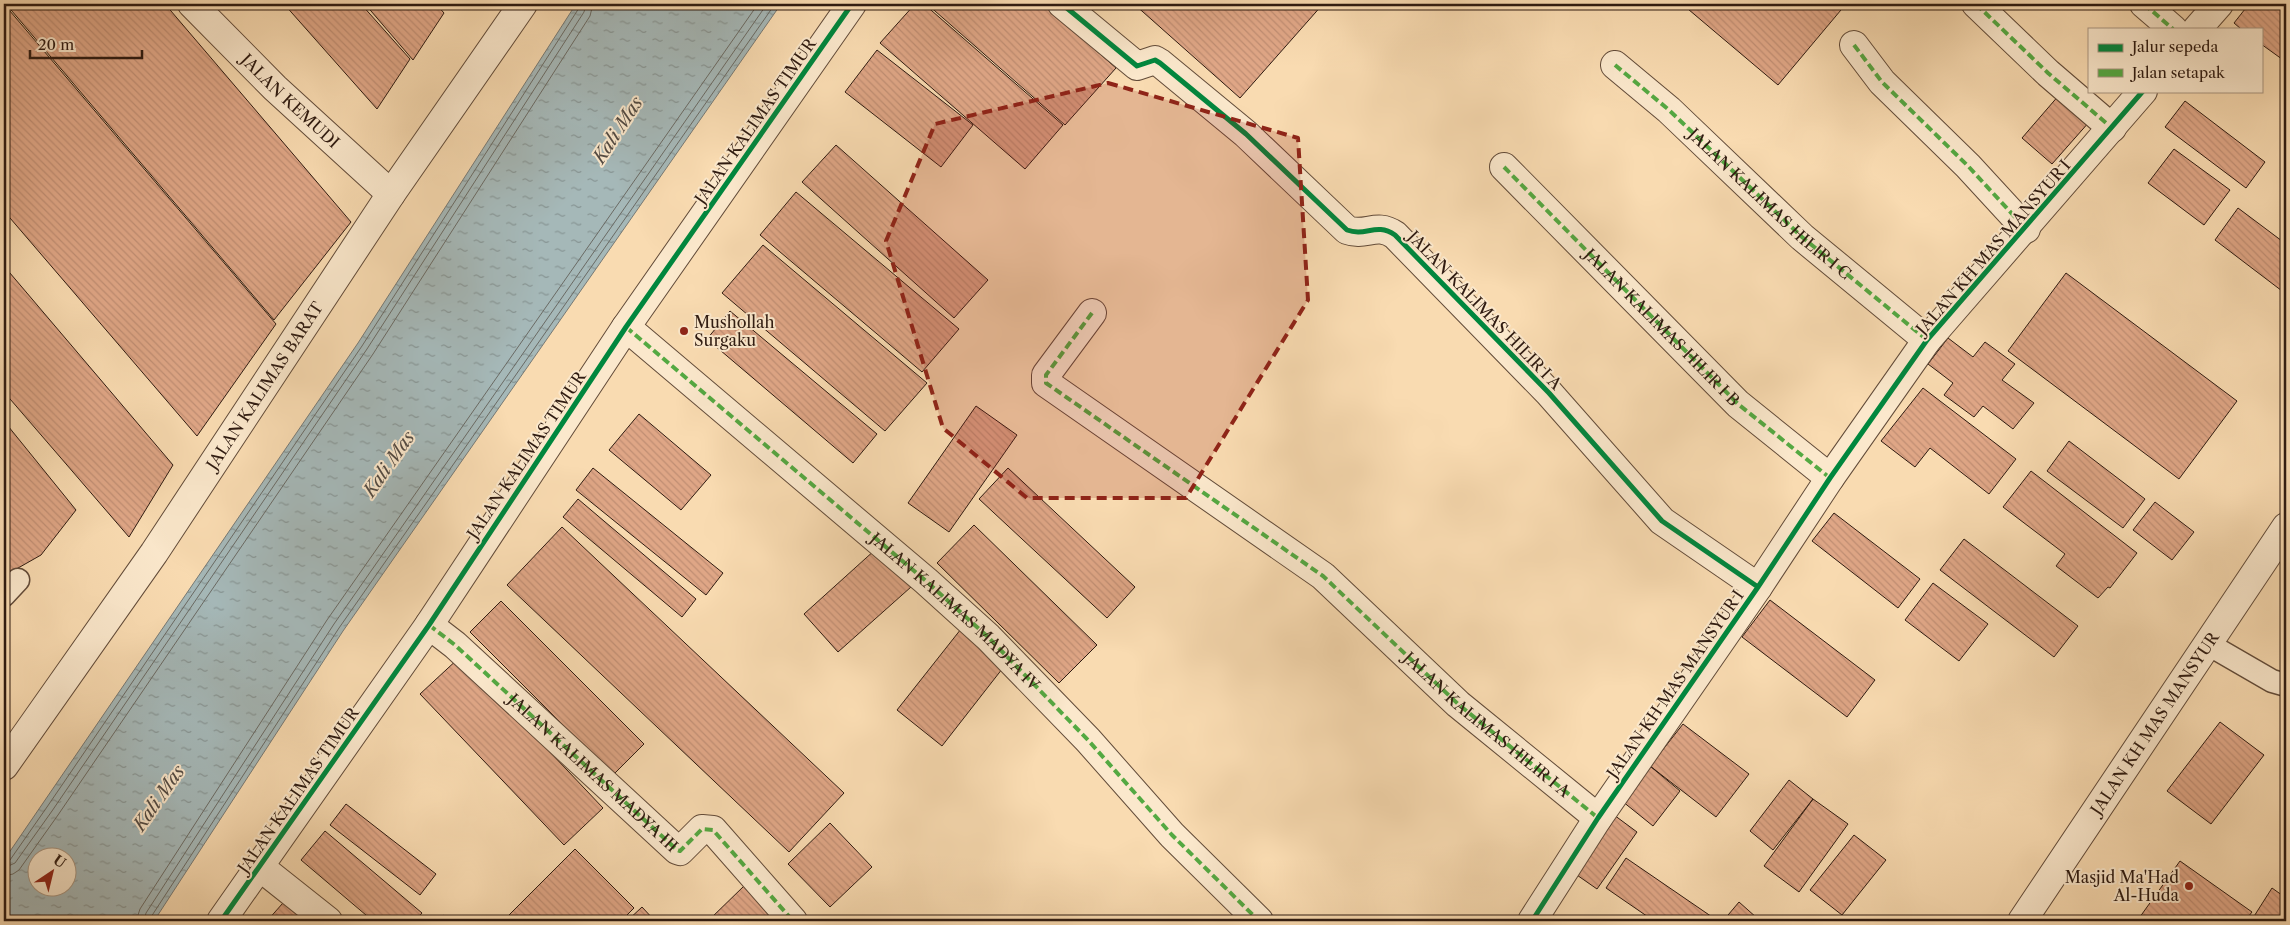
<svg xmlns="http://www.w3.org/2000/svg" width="2290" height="925" font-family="'Libre Caslon Text',serif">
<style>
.water{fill:url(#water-ripples);stroke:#767975;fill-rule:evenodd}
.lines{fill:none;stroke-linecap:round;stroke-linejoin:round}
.shore{stroke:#6a6a64;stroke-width:1}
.building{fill:url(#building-back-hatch);stroke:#2f1b11}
.service-casing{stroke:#624b39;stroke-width:25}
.minor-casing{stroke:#624b39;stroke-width:30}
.tertiary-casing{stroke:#624b39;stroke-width:30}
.service{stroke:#fbe8cc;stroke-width:22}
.minor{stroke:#fbe8cc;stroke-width:28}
.tertiary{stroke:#fbe8cc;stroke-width:28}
.quiet{stroke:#54a942;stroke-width:4;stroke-dasharray:8 4;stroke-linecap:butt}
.cycleway-casing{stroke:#fbe8cc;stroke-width:8}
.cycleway{stroke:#00873e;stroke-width:5}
.marked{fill:#8f2418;fill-opacity:0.2;stroke:#8f2418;stroke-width:4;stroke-dasharray:10 6;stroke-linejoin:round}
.poi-dot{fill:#8f2418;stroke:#fbe8cc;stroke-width:2}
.labels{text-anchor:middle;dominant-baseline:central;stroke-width:4;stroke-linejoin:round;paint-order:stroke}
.street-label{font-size:16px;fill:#2f1b11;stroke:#fbe8cc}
.poi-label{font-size:16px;fill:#2f1b11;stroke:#fbe8cc;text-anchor:start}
.water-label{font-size:18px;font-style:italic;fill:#524a43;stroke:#fbe8cc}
</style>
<defs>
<pattern id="water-ripples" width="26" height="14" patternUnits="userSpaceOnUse" patternTransform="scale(1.25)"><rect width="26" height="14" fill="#a5b8b8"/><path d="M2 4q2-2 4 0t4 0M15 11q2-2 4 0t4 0" fill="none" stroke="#879594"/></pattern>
<pattern id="building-back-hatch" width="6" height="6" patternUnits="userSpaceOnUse" patternTransform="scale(1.25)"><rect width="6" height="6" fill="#dfa686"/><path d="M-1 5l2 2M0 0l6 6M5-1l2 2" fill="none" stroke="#c08e73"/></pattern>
</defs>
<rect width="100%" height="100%" fill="#f9dbb1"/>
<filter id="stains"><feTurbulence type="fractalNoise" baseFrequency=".004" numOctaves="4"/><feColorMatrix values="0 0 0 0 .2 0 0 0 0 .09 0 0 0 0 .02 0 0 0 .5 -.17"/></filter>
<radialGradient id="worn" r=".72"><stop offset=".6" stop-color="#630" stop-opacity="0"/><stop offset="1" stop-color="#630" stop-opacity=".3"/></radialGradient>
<path class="water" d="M576,4H781L343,631L154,921H4V860L358,343ZM38,858H68V888H38Z"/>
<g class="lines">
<path class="shore" d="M4,862L10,860L47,807L362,346L579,8L580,4
M4,868L15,863L52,811L367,349L584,12L586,4
M4,876L13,874L19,870L58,815L373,354L590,16L593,4
M136,921L140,909L327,620L758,4
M144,921L146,913L334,624L767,4
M150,921L151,917L339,628L775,4"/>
</g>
<path class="building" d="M4,4L276,324L197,436L4,211Z
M6,4H165L351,222L274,320Z
M284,4H361L410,59L377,109Z
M365,4H436L444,13L413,60Z
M915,4H924L1063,125L1025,169L880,43Z
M927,4H1043L1116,68L1065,125Z
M1134,4H1323L1240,98Z
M1682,4H1846L1778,85Z
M2249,4H2286V62L2261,44V29H2241L2234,23Z
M877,50L973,125L941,167L845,92Z
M2060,94L2090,121L2052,164L2022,138Z
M2185,101L2265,162L2246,188L2165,127Z
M836,145L988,280L954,318L802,182Z
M2174,149L2230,190L2204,225L2148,183Z
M796,192L959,329L922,372L760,235Z
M2238,208L2286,244V294L2215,240Z
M763,245L927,383L885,431L722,293Z
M4,266L173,465L129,537L4,392Z
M2066,273L2237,401L2179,479L2008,351Z
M730,311L877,434L853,463L707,339Z
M1948,338L1973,357L1985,342L2015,364L2002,380L2034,403L2013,429L1983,406L1974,417L1944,395L1953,383L1928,364Z
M1923,388L2016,459L1989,494L1930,448L1915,467L1881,441Z
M976,406L1017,435L949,532L908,503Z
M639,414L711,475L681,510L609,450Z
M4,421L76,510L41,555L4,576Z
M2069,441L2145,499L2123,528L2047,471Z
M593,468L723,573L706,595L576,490Z
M1008,468L1135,587L1107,618L979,499Z
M2031,471L2137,553L2110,588L2108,587L2098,598L2056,566L2065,554L2003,507Z
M578,499L696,599L682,617L563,517Z
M2155,502L2194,532L2172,560L2133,530Z
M1834,513L1920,579L1898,608L1812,541Z
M974,525L1097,645L1059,683L937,563Z
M562,527L844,793L789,852L507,585Z
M1964,539L2078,626L2054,657L1940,570Z
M876,549L911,587L838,652L804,614Z
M1933,583L1988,624L1959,661L1905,620Z
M1770,600L1875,680L1847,717L1742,637Z
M501,601L644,744L613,775L470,632Z
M961,629L1006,664L942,746L897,710Z
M460,657L603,808L564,845L420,694Z
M2286,701V712L2281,709Z
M2220,722L2264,755L2211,824L2167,791Z
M1683,724L1749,774L1716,817L1650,766Z
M1650,766L1680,791L1653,826L1622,801Z
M1789,780L1813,799L1773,850L1750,831Z
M1813,799L1848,824L1799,892L1764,866Z
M346,804L436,874L420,895L330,825Z
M1614,815L1637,832L1597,889L1574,873Z
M830,823L872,867L830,907L788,864Z
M325,831L422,913L415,921H373L301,860Z
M1854,835L1886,860L1842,915L1810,890Z
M575,849L634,908L621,921H503Z
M1626,858L1718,921H1654L1606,888Z
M2180,861L2252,912L2245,921H2137Z
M745,885L772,912L762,921H708Z
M2272,888L2286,898V921H2251Z
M290,895L321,921H267Z
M1739,902L1757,918L1753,921H1723Z
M642,907L655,921H627Z
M443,915L450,921H437Z"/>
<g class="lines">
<defs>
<path id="service" d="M4,595L18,580
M2208,644L2272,681L2286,685"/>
<g id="minor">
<path id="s1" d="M192,4L275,88L391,194"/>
<path d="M1062,4L1137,66L1155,60L1160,63L1246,134L1347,230C1366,237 1376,222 1395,235L1549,393L1662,521L1758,587"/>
<path d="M1976,4L2048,73L2112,128"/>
<path d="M2144,4L2173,29"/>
<path d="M2197,29L2219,4"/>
<path d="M1854,45L1882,82L1968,166L2026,229"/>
<path id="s2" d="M1615,65L1669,110L1802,237L1927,340"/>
<path d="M1504,167L1738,404L1830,478"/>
<path id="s3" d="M1092,313L1046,375V383L1323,576L1458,704L1598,818"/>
<path id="s4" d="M626,327L926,581L988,637L1088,740L1172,835L1259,921"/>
<path d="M429,625L455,645L677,850L680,851L702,829L713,830L793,921"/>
<path d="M260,867L328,921"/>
<path d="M221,921L429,625L626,327L852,4"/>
<path d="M1532,921L1598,818L1758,587L1830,478L1927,340L2143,91"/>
</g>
<g id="tertiary">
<path id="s5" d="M4,766L154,553L391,194L523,4"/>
<path id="s6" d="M2022,921L2286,527"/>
</g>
</defs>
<use href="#service" class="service-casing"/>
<use href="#minor" class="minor-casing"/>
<use href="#tertiary" class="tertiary-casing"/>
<use href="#service" class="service"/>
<use href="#minor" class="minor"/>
<use href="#tertiary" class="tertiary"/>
<g class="quiet">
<path d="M1976,4L2048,73L2112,128"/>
<path d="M2144,4L2173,29"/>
<path d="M1854,45L1882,82L1968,166L2026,229"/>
<path d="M1615,65L1669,110L1802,237L1927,340"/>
<path id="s7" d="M1504,167L1738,404L1830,478"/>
<path d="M1092,313L1046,375V383L1323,576L1458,704L1598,818"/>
<path d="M626,327L926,581L988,637L1088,740L1172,835L1259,921"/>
<path id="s8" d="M429,625L455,645L677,850L680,851L702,829L713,830L793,921"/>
</g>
<defs>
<path id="cycleway" d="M1062,4L1137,66L1155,60L1160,63L1246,134L1347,230C1366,237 1376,222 1395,235L1549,393L1662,521L1758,587
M221,921L429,625L626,327L852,4
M1532,921L1598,818L1758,587L1830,478L1927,340L2143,91"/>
</defs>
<use href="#cycleway" class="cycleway-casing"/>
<use href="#cycleway" class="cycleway"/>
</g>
<path class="marked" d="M1108,83L1298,138L1308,300L1186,498H1027L943,428L886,241L935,124Z"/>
<g class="poi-dot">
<circle cx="684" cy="331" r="5"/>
<circle cx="2189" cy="886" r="5"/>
</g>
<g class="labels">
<g class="street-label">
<text stroke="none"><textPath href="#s1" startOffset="138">JALAN KEMUDI</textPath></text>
<text transform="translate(755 121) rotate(-55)">JALAN KALIMAS TIMUR</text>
<text stroke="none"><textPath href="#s2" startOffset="208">JALAN KALIMAS HILIR I C</textPath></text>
<text transform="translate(1993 247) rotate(-49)">JALAN KH MAS MANSYUR I</text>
<text transform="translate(1485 310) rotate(46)">JALAN KALIMAS HILIR I A</text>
<text stroke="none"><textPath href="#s7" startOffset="225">JALAN KALIMAS HILIR I B</textPath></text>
<text stroke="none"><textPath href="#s5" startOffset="461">JALAN KALIMAS BARAT</textPath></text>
<text transform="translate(526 455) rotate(-56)">JALAN KALIMAS TIMUR</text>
<text stroke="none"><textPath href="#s4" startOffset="435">JALAN KALIMAS MADYA IV</textPath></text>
<text transform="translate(1675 684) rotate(-55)">JALAN KH MAS MANSYUR I</text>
<text stroke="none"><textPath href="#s3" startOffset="644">JALAN KALIMAS HILIR I A</textPath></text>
<text stroke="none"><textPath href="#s6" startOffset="238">JALAN KH MAS MANSYUR</textPath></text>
<text stroke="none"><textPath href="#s8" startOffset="221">JALAN KALIMAS MADYA III</textPath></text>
<text transform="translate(298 790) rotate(-55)">JALAN KALIMAS TIMUR</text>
</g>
<g class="poi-label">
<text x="694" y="322">Mushollah<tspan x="694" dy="18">Surgaku</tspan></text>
<text x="2179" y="877" text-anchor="end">Masjid Ma'Had<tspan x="2179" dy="18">Al-Huda</tspan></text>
</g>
<g class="water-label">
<text transform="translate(618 130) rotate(-57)">Kali Mas</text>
<text transform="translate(389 464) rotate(-55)">Kali Mas</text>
<text transform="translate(159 798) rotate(-55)">Kali Mas</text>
</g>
</g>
<rect width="2290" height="925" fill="none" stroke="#f9dbb1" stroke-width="20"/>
<rect x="5" y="5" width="2280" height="915" fill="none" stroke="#2f1b11" stroke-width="2.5"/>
<rect x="10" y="10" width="2270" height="905" fill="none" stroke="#2f1b11"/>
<rect x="2088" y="28" width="175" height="65" fill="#fbe8cc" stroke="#a99681"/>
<rect x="2098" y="44" width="25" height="8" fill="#00873e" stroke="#a99681"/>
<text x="2132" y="52" font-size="15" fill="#2f1b11">Jalur sepeda</text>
<rect x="2098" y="69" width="25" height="8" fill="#54a942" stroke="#a99681"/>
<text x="2132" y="78" font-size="15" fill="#2f1b11">Jalan setapak</text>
<g transform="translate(52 872) rotate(35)"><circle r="24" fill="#fbe8cc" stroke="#a99681"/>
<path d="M0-4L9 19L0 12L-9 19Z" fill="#8f2418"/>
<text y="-8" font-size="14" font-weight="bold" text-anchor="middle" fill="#2f1b11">U</text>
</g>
<path d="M30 50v8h112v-8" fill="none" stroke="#2f1b11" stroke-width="2.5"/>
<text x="38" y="50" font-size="15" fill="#2f1b11" stroke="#fbe8cc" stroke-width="4" paint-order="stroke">20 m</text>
<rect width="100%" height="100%" filter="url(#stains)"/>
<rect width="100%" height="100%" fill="url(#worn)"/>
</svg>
